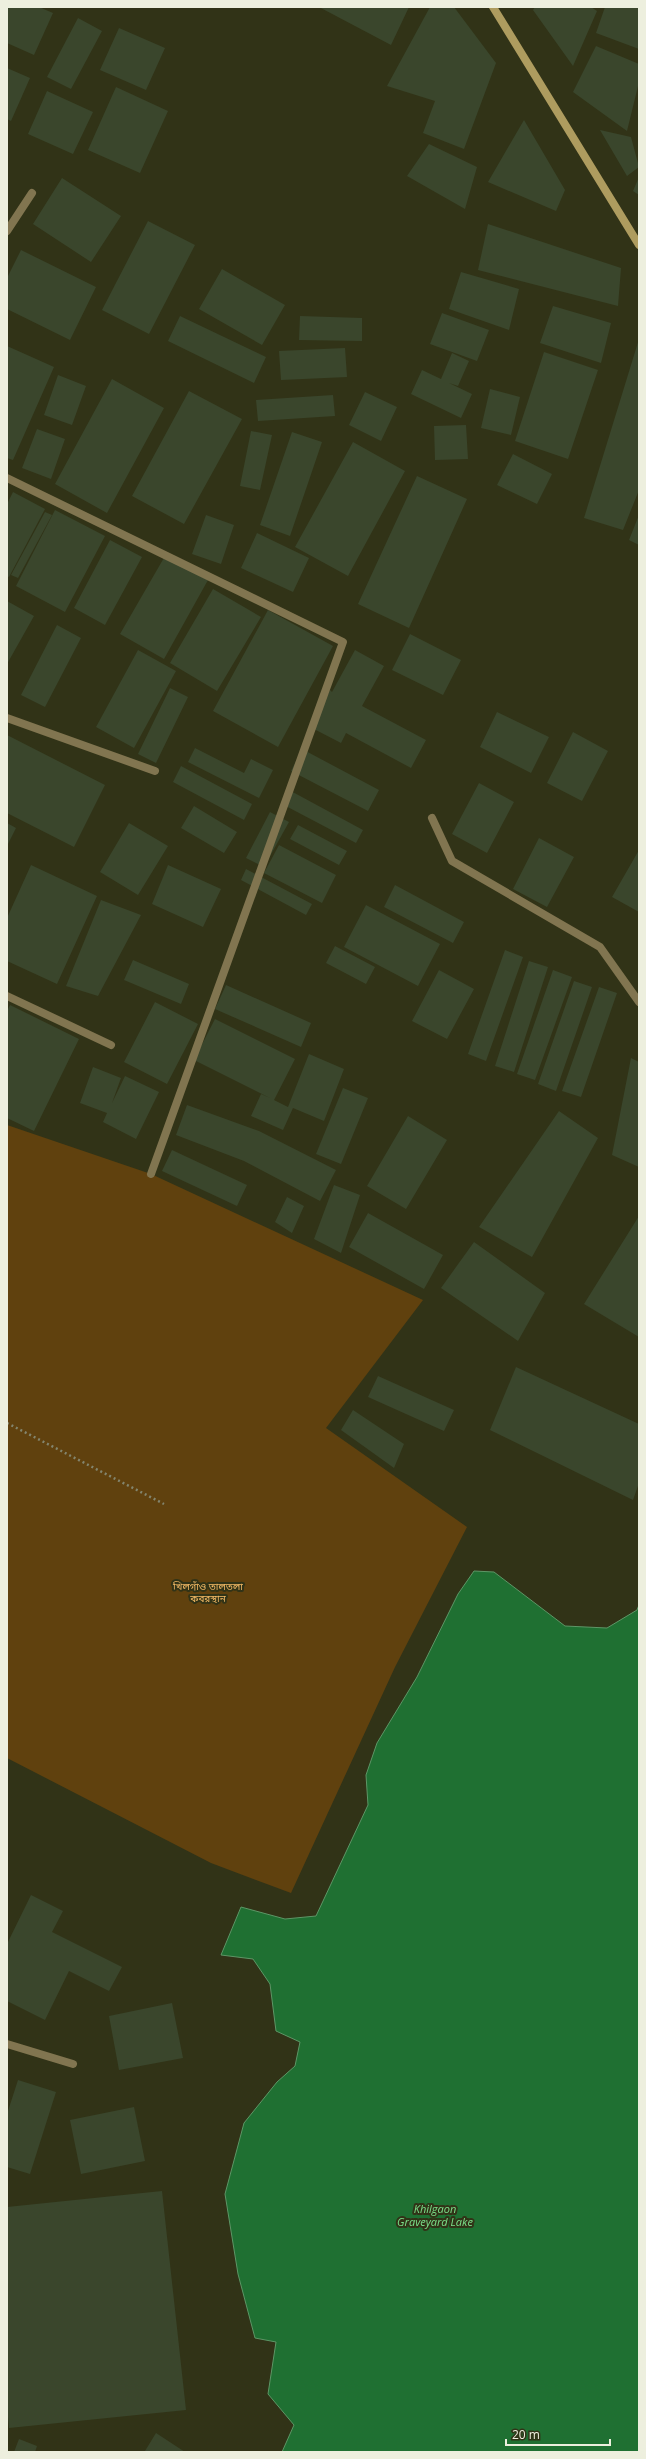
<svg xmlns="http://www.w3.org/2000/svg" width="646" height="2459" font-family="'Open Sans','Noto Sans Bengali',sans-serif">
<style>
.green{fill:#60410e}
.water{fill:#1f7032;stroke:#5d9666}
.building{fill:#3a462c}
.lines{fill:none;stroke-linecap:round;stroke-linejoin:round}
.path{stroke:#83856e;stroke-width:2.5;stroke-dasharray:2 3;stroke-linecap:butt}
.street{stroke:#817550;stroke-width:8}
.secondary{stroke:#ae9c5f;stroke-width:8}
.labels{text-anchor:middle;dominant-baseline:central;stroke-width:4;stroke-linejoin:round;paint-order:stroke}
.park-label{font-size:10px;fill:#f5bb66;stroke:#313317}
.water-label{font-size:11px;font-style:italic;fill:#7be18b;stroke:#313317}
</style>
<rect width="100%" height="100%" fill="#313317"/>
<path class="green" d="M7,1125L151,1174L423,1300L326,1428L467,1527L395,1667L291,1893L211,1863L7,1758Z"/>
<path class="water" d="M474,1571L494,1572L565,1626L607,1628L637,1610L639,1605V2452H282L294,2425L268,2394L276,2342L255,2338L238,2274L225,2194L244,2123L277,2082L295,2066L300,2042L276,2031L270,1984L253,1959L221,1955L241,1907L285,1919L316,1916L368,1805L366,1775L377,1743L417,1677L458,1594Z"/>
<path class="building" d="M7,7H39L53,13L34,55L7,43Z
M319,7H409L391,45Z
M430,7H454L496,63L464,149L423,133L435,101L387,86Z
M535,7H591L597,11L573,66L533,10Z
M605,7H639V49L596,33Z
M78,18L102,31L71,89L47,77Z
M119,28L165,48L146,90L100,70Z
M596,46L639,64V82L627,131L573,92Z
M7,68L30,78L11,121L7,119Z
M116,87L168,111L140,173L88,150Z
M47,91L93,112L73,154L28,134Z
M524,120L565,190L556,211L488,182Z
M600,130L631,137L639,167L627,176Z
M429,144L477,167L465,209L407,176Z
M639,177V195L633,191Z
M62,178L121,216L91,262L33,224Z
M148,221L195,245L149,334L102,310Z
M488,224L621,268L618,306L478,270Z
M21,250L96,287L70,340L7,309V278Z
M222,269L285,305L262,345L199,309Z
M461,272L519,289L509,330L449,309Z
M553,306L611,323L601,363L540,343Z
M442,313L489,330L477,361L430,344Z
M180,316L266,357L254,383L168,341Z
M300,316L362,318V341L299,340Z
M639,339V490L623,530L584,518Z
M7,346L54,367L13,460L7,458Z
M345,348L347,377L281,380L279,351Z
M544,352L598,370L568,459L515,441Z
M452,353L469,361L458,386L449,383L472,394L461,418L411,394L422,370L441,379Z
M58,375L86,386L72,425L44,415Z
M112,379L164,408L107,513L55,484Z
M490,389L520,397L511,435L481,428Z
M189,391L242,419L184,524L132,496Z
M365,392L397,407L381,441L349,425Z
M333,395L335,416L258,421L256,400Z
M466,425L468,459L435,460L434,426Z
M37,429L65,439L51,479L22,468Z
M251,431L272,435L260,490L240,486Z
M292,432L322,442L290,536L260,525Z
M353,442L405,471L348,576L295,547Z
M513,454L552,474L537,504L497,485Z
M417,476L467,499L409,628L358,604Z
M13,492L45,509L9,577L7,576V504Z
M55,510L105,536L65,612L16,586Z
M45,512L52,515L18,578L11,575Z
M206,515L234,525L221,564L192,554Z
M639,515V545L629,540Z
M257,533L309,558L293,592L241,568Z
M110,540L142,557L105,625L74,608Z
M165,556L208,580L164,659L120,634Z
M213,589L261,617L217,691L170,663Z
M7,601L34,616L7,664Z
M268,610L333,646L278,747L213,711Z
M57,625L81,638L45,707L21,695Z
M410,634L461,660L443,695L392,670Z
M138,650L176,671L134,748L96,727Z
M355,650L384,666L362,706L426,740L411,768L346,733L341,743L312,728L330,690L332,692Z
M170,688L188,697L156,763L138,754Z
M497,712L549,737L531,773L480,747Z
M573,732L608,751L582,801L547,783Z
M7,735L105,785L74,847L7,813Z
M195,748L244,773L251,759L273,770L259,798L188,762Z
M302,749L379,790L368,811L291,771Z
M181,766L252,804L244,820L173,782Z
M479,783L514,802L487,853L452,834Z
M289,790L363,830L356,843L282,804Z
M194,806L237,832L224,853L181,828Z
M270,812L289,822L264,867L246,858Z
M7,823L16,828L7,846Z
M129,823L168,846L138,895L100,872Z
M298,825L347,851L339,865L290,839Z
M539,838L574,857L547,907L513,889Z
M279,845L336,875L322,903L264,873Z
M639,850V912L612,897Z
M31,865L97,896L57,984L7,961V918Z
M168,865L221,889L203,927L152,904Z
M246,869L312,904L306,915L241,880Z
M395,885L464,922L453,943L384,907Z
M101,900L141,915L98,996L66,986Z
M366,905L440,944L418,986L344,947Z
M335,946L375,967L366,984L326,963Z
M505,950L523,957L486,1061L468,1054Z
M133,960L189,984L181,1004L124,980Z
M529,961L548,967L514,1072L495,1066Z
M439,970L474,989L447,1039L412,1021Z
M553,970L572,977L535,1080L517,1074Z
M574,981L592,987L556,1091L538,1084Z
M226,985L311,1023L301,1047L215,1009Z
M599,987L617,993L581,1097L562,1091Z
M155,1002L198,1024L167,1084L124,1062Z
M10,1005L79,1039L34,1131L7,1118V1011Z
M215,1019L295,1059L274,1100L288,1107L309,1054L344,1069L324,1121L293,1108L283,1130L251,1116L261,1094L270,1098L194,1060Z
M631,1058L639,1062V1167L612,1155Z
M93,1067L121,1078L112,1103L125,1076L159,1092L136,1139L103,1122L107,1113L80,1103Z
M343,1088L368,1098L341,1164L316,1154Z
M187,1105L259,1131L336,1170L320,1201L244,1161L176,1135Z
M559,1111L598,1138L532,1257L479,1227Z
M408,1116L447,1140L406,1209L367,1186Z
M172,1150L247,1185L237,1206L162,1171Z
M334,1185L360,1195L341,1253L314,1239Z
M287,1197L304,1206L292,1233L275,1222Z
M368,1213L443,1255L424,1289L349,1247Z
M639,1216V1337L584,1304Z
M474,1242L545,1293L518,1341L441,1288Z
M516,1367L639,1424V1483L633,1500L490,1430Z
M378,1376L454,1410L444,1431L368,1397Z
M353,1410L404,1444L394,1468L341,1430Z
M31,1895L63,1911L52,1932L122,1967L109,1991L69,1971L45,2020L7,2001V1944Z
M172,2003L183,2058L119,2070L109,2016Z
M18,2080L56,2092L30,2174L7,2167V2114Z
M134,2107L145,2161L81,2174L70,2120Z
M162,2191L186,2410L9,2428L7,2406V2207Z
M156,2433L185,2452H146L145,2451Z
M19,2439L37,2446L35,2452H14Z"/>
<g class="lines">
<path class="path" d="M7,1423L164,1504"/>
<path class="street" d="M7,231L32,193
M7,478L343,642L151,1174
M7,718L155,771
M432,818L452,861L600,947L639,1002
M7,996L111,1045
M7,2044L73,2064"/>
<path class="secondary" d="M493,7L639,245"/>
</g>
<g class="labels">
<g class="park-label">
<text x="208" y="1586">খিলগাঁও তালতলা<tspan x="208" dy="12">কবরস্থান</tspan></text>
</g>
<g class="water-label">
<text x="435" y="2208">Khilgaon<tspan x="435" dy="13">Graveyard Lake</tspan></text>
</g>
</g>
<rect width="646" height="2459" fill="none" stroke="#edefde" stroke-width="16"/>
<path d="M506 2439v6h104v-6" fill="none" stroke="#edefde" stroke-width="2"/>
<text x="512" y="2439" font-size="12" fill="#edefde" stroke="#313317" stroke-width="3" paint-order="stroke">20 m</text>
</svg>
